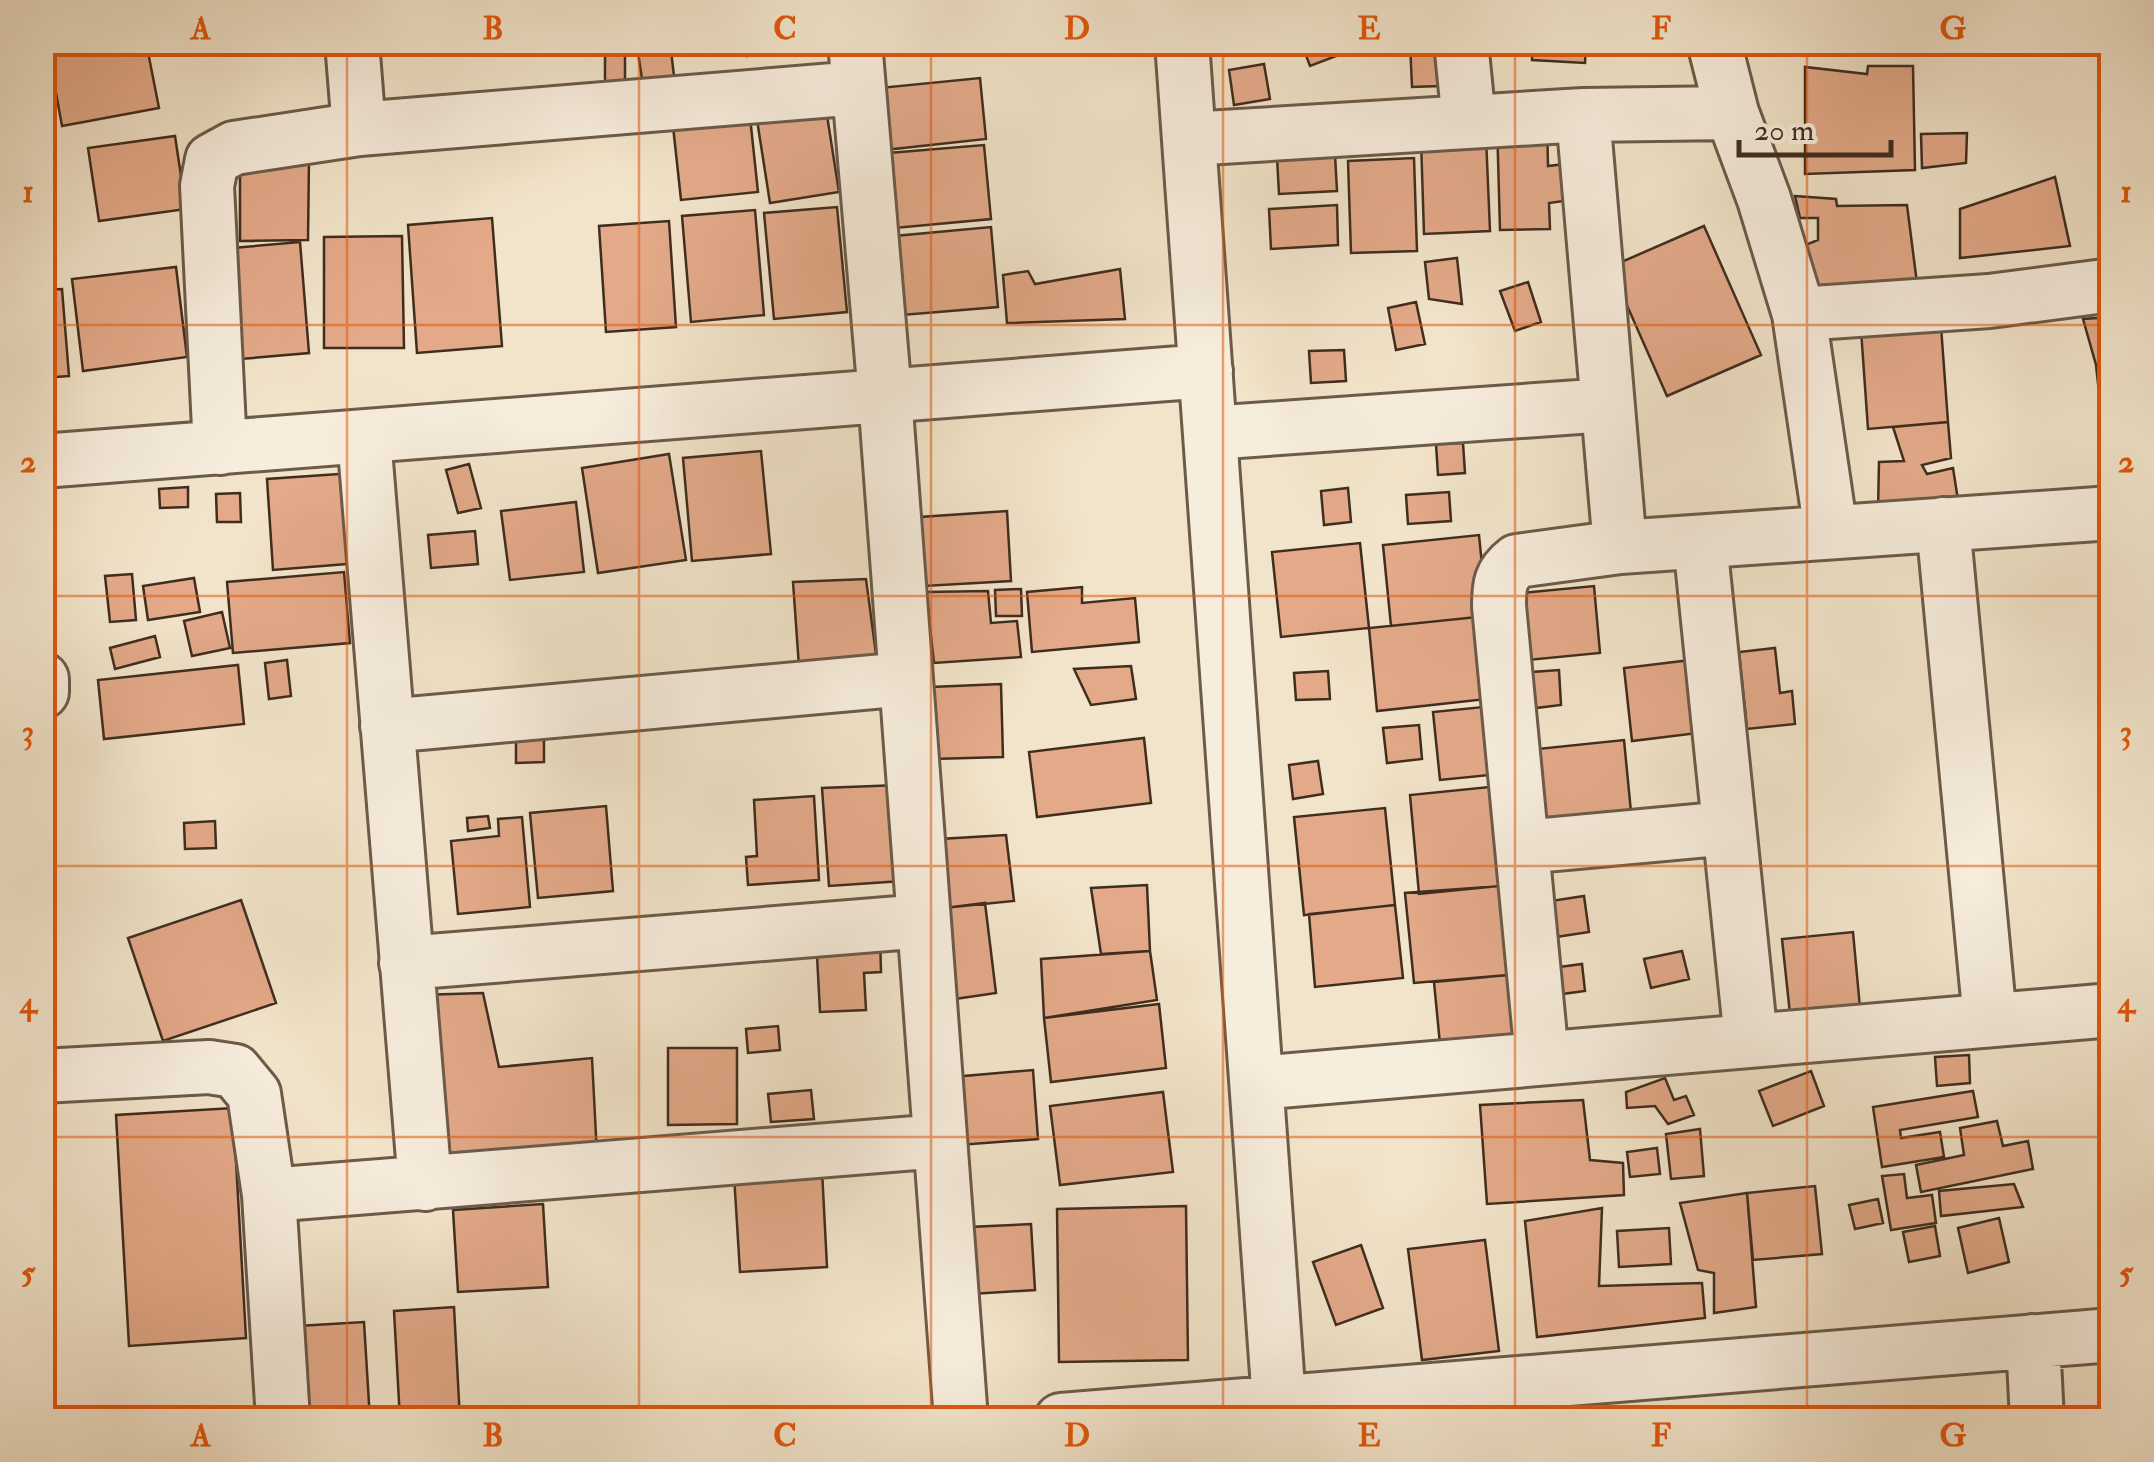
<svg xmlns="http://www.w3.org/2000/svg" width="2154" height="1462" font-family="'IM FELL Double Pica',serif">
<style>
.building{fill:#e3a989;stroke:#3f2d1e;stroke-width:2.5}
.lines{fill:none;stroke-linecap:round;stroke-linejoin:round}
.minor-casing{stroke:#6c5b49;stroke-width:58}
.minor{stroke:#f7eddd;stroke-width:52}
.grid{fill:none;stroke:#e0570d;stroke-width:2.5;stroke-opacity:0.55}
.neatline{fill:none;stroke:#e0570d;stroke-width:4}
.grid-label{font-size:32px;text-anchor:middle;font-weight:bold;fill:#e0570d}
</style>
<rect width="100%" height="100%" fill="#f2e4ca"/>
<filter id="stains"><feTurbulence type="fractalNoise" baseFrequency=".002" numOctaves="4"/><feColorMatrix values="0 0 0 0 .2 0 0 0 0 .09 0 0 0 0 .02 0 0 0 .5 -.17"/></filter>
<radialGradient id="worn" r=".72"><stop offset=".6" stop-color="#630" stop-opacity="0"/><stop offset="1" stop-color="#630" stop-opacity=".3"/></radialGradient>
<path class="building" d="M107,42H146L159,108L62,126L49,54Z
M670,42L674,76L642,79L637,46Z
M746,42H828V44L747,56Z
M1301,42H1339L1344,53L1310,66Z
M1410,42H1438L1440,86L1412,87Z
M1532,42H1586L1585,63L1532,60Z
M625,51V86L605,91V55Z
M1264,64L1270,99L1234,105L1229,70Z
M1868,66H1913L1915,170L1805,174V67L1867,74Z
M980,78L986,139L875,151L869,89Z
M826,109L839,192L770,203L757,120Z
M750,117L758,192L681,200L673,126Z
M1547,121L1548,166L1573,163L1578,199L1549,203L1550,229L1500,230L1497,122Z
M1967,133L1966,163L1922,168L1921,134Z
M175,136L186,209L99,221L88,148Z
M1334,136L1337,191L1279,194L1276,139Z
M1486,137L1490,231L1424,234L1421,140Z
M984,145L991,219L884,229L877,154Z
M240,158H309L308,240L240,241Z
M1414,158L1417,251L1351,253L1348,161Z
M2055,177L2070,246L1960,258V209Z
M1795,196L1836,199L1837,206L1907,205L1919,299L1810,305L1803,246L1818,240V218H1800Z
M1337,205L1338,245L1271,249L1269,209Z
M837,207L847,312L774,319L764,213Z
M755,210L764,315L691,322L682,216Z
M42,215H48L51,273H42Z
M492,218L502,346L417,353L408,225Z
M669,221L676,327L606,332L599,226Z
M1704,226L1761,355L1667,396L1610,267Z
M991,227L998,307L890,316L884,237Z
M402,236L404,348H324V237Z
M300,242L309,353L229,360L221,249Z
M1457,258L1462,304L1429,299L1425,262Z
M176,267L187,357L83,371L72,279Z
M1120,269L1125,319L1007,323L1003,275L1028,271L1035,284Z
M1528,282L1541,322L1515,331L1500,291Z
M62,289L69,376L42,378V290Z
M1416,302L1425,344L1396,350L1388,308Z
M2112,317V410L2101,411L2096,365L2083,319Z
M1941,326L1948,422L1868,429L1861,330Z
M1344,350L1346,381L1311,383L1309,351Z
M1948,422L1951,458L1922,465L1927,474L1953,468L1958,500L1878,511L1879,462L1904,461L1893,427Z
M1463,443L1465,473L1438,475L1436,444Z
M761,451L771,554L692,561L683,458Z
M669,454L686,560L598,573L582,468Z
M469,464L481,508L458,513L446,470Z
M353,473L359,563L273,570L267,479Z
M188,487V507L160,508L159,489Z
M1348,488L1351,522L1324,525L1321,491Z
M1449,492L1451,521L1408,524L1406,495Z
M240,493L241,522H217L216,494Z
M576,502L584,572L510,580L501,511Z
M1007,511L1011,581L924,586L920,517Z
M475,531L478,564L431,568L428,535Z
M1479,535L1487,616L1391,626L1383,545Z
M1360,543L1369,628L1281,637L1272,552Z
M344,572L350,643L233,653L227,582Z
M132,574L136,620L110,622L105,576Z
M194,578L200,612L148,620L143,586Z
M866,579L876,654L799,667L793,582Z
M1594,586L1600,653L1528,660L1521,593Z
M1082,587V603L1135,598L1139,642L1032,652L1027,592Z
M1021,589L1022,616H996L995,590Z
M988,591L991,623L1017,621L1021,657L934,663L926,592Z
M222,612L230,648L192,656L184,621Z
M1487,616L1496,698L1377,711L1369,628Z
M155,636L160,657L115,669L110,648Z
M1775,648L1780,693L1792,691L1795,724L1747,729L1739,652Z
M287,660L291,696L269,699L265,663Z
M1691,660L1698,733L1632,741L1624,668Z
M238,665L244,724L104,739L98,680Z
M1131,666L1136,699L1091,705L1074,669Z
M1559,670L1561,705L1536,708L1532,672Z
M1328,671L1330,699L1296,700L1294,673Z
M1001,684L1003,757L933,759L931,687Z
M1483,707L1490,775L1440,780L1433,712Z
M1419,725L1422,759L1387,763L1383,728Z
M544,728V762L516,763V729Z
M1144,738L1151,803L1037,817L1029,752Z
M1624,740L1631,812L1544,822L1537,749Z
M1318,761L1323,794L1293,799L1289,765Z
M899,785L902,881L829,886L822,788Z
M1489,787L1500,886L1419,894L1410,795Z
M814,796L819,880L748,885L746,857L757,856L754,800Z
M606,806L613,891L538,898L530,813Z
M1385,808L1395,905L1304,915L1294,817Z
M488,816L490,828L468,831L467,818Z
M522,817L530,907L458,914L451,841L499,836L498,819Z
M215,821L216,848L185,849L184,823Z
M1006,835L1014,901L944,908L940,839Z
M1147,885L1150,951L1101,954L1091,888Z
M1500,886L1508,975L1414,983L1405,893Z
M1584,896L1589,932L1556,937L1551,901Z
M241,900L276,1003L163,1041L128,938Z
M985,903L996,993L955,999L944,908Z
M1395,905L1403,978L1315,987L1309,914Z
M1853,932L1860,1008L1790,1014L1782,939Z
M880,936L881,972L864,973L866,1010L820,1012L816,937Z
M1150,951L1157,1000L1044,1018L1041,959Z
M1682,951L1689,979L1651,988L1644,959Z
M1582,964L1585,991L1562,994L1559,967Z
M1508,975L1516,1058L1442,1065L1434,982Z
M483,993L499,1067L592,1058L597,1155L439,1162L420,995Z
M1159,1004L1166,1068L1051,1082L1044,1018Z
M778,1026L780,1050L748,1053L746,1029Z
M668,1048H737V1124L668,1125Z
M1969,1055L1970,1083L1937,1086L1935,1057Z
M1033,1070L1038,1139L959,1145L953,1077Z
M1811,1071L1824,1106L1773,1126L1759,1091Z
M1665,1078L1674,1100L1686,1096L1694,1115L1668,1124L1655,1106L1627,1108L1626,1092Z
M811,1090L814,1119L771,1122L768,1094Z
M1973,1091L1978,1117L1900,1130L1901,1138L1940,1132L1944,1157L1882,1167L1873,1107Z
M1163,1092L1173,1172L1060,1185L1050,1106Z
M1583,1100L1590,1160L1623,1163L1624,1195L1487,1204L1480,1105Z
M233,1108L246,1338L129,1346L116,1115Z
M1997,1121L2003,1146L2028,1141L2033,1169L1921,1192L1916,1165L1964,1155L1960,1128Z
M1700,1129L1704,1176L1671,1179L1666,1134Z
M1657,1148L1660,1174L1630,1177L1627,1152Z
M822,1170L827,1267L740,1272L734,1175Z
M1904,1174L1907,1198L1932,1195L1936,1223L1891,1230L1882,1176Z
M2014,1184L2023,1207L1941,1216L1939,1191Z
M1815,1186L1822,1254L1753,1260L1747,1193Z
M1747,1193L1756,1307L1714,1313V1273L1698,1270L1680,1203Z
M1878,1199L1883,1223L1855,1229L1849,1205Z
M543,1204L548,1287L458,1292L453,1210Z
M1186,1206L1188,1360L1059,1362L1057,1209Z
M1602,1208L1599,1286L1702,1283L1705,1318L1537,1337L1525,1221Z
M1999,1218L2009,1262L1968,1273L1958,1228Z
M1031,1224L1035,1290L972,1294L969,1227Z
M1935,1226L1940,1256L1909,1262L1903,1232Z
M1669,1228L1671,1264L1619,1267L1617,1231Z
M1485,1240L1499,1351L1422,1360L1408,1249Z
M1361,1245L1383,1308L1336,1325L1313,1262Z
M454,1307L460,1420H400L394,1311Z
M364,1322L370,1420H286L281,1327Z
M2006,1407L2007,1420H1928L1927,1415Z"/>
<g class="lines">
<defs>
<path id="minor" d="M352,42L359,129
M855,42L885,396L961,1420
M1182,42L1279,1402
M1461,42L1469,122
M1714,42L1732,113L1764,199L1799,314L1831,532
M1583,115L1620,547
M1189,139L1583,115L1732,113
M1799,314L1989,301L2112,285
M1210,433L1607,405
M364,437L425,1184
M220,448L207,186L212,160L234,148L359,129L858,88
M42,461L1206,371
M1943,524L1990,1020
M1700,542L1751,1040
M42,679V692
M387,726L906,679
M1522,847L1729,828
M406,963L924,921
M1542,1058L1499,606C1499,585 1500,574 1517,561L1620,547L2112,513
M42,1076L209,1067L235,1071L254,1094L269,1195
M1257,1083L2112,1010
M2033,1341L2037,1420
M283,1420L269,1195L940,1141
M1061,1420L2112,1335"/>
</defs>
<use href="#minor" class="minor-casing"/>
<use href="#minor" class="minor"/>
</g>
<path class="grid" d="M347,42V1420M639,42V1420M931,42V1420M1223,42V1420M1515,42V1420M1807,42V1420M42,325H2112M42,596H2112M42,866H2112M42,1137H2112"/>
<rect width="2154" height="1462" fill="none" stroke="#f2e4ca" stroke-width="110"/>
<path d="M1739 140v15h152v-15" fill="none" stroke="#3f2d1e" stroke-width="5"/>
<text x="1754" y="140" font-size="30" fill="#3f2d1e" stroke="#f7eddd" stroke-width="8" paint-order="stroke">20 m</text>
<rect x="55" y="55" width="2044" height="1352" class="neatline"/>
<g class="grid-label">
<text x="201" y="39">A</text>
<text x="493" y="39">B</text>
<text x="785" y="39">C</text>
<text x="1077" y="39">D</text>
<text x="1369" y="39">E</text>
<text x="1661" y="39">F</text>
<text x="1953" y="39">G</text>
<text x="28" y="202">1</text>
<text x="2126" y="202">1</text>
<text x="28" y="472">2</text>
<text x="2126" y="472">2</text>
<text x="28" y="742">3</text>
<text x="2126" y="742">3</text>
<text x="28" y="1013">4</text>
<text x="2126" y="1013">4</text>
<text x="28" y="1283">5</text>
<text x="2126" y="1283">5</text>
<text x="201" y="1446">A</text>
<text x="493" y="1446">B</text>
<text x="785" y="1446">C</text>
<text x="1077" y="1446">D</text>
<text x="1369" y="1446">E</text>
<text x="1661" y="1446">F</text>
<text x="1953" y="1446">G</text>
</g>
<rect width="100%" height="100%" filter="url(#stains)"/>
<rect width="100%" height="100%" fill="url(#worn)"/>
</svg>
